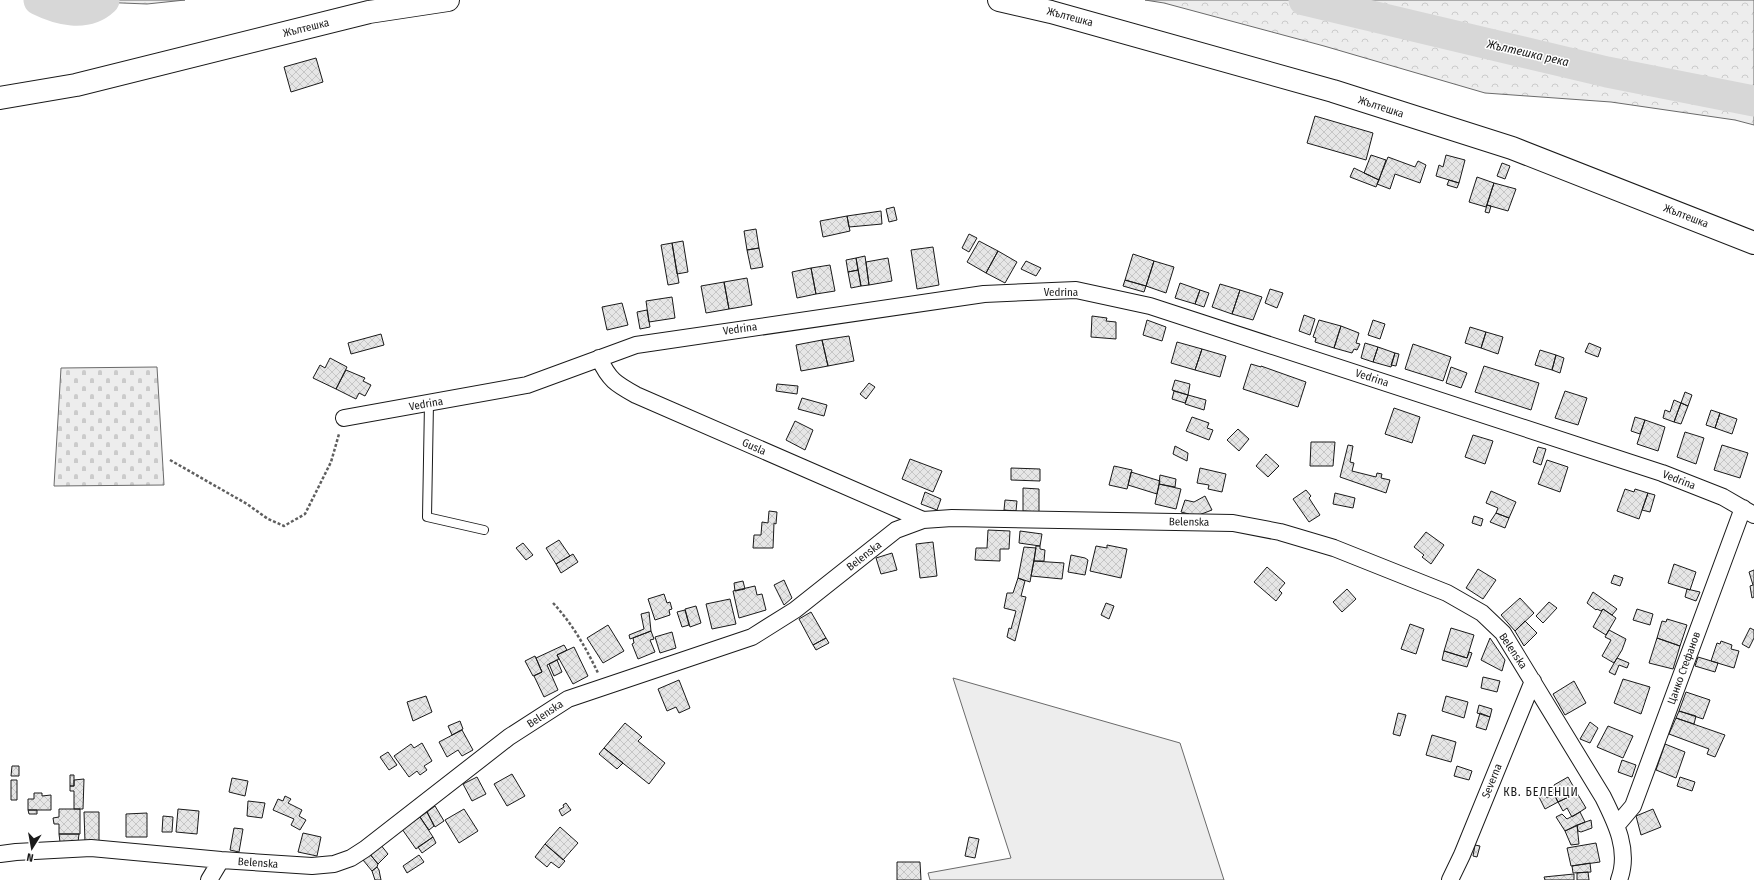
<svg xmlns="http://www.w3.org/2000/svg" width="1754" height="880" font-family="'Fira Sans Condensed',sans-serif">
<style>
.built{fill:#ededed;stroke:#6a6a6a}
.forest{fill:url(#forest-crowns);stroke:#6a6a6a}
.cemetery{fill:url(#cemetery-stones);stroke:#6a6a6a}
.lines{fill:none;stroke-linecap:round;stroke-linejoin:round}
.river{stroke:#d7d7d7;stroke-width:31}
.building{fill:url(#building-cross-hatch);stroke:#1a1a1a}
.lane-casing{stroke:#1a1a1a;stroke-width:10}
.street-casing{stroke:#1a1a1a;stroke-width:18}
.secondary-casing{stroke:#1a1a1a;stroke-width:24}
.path{stroke:#5f5f5f;stroke-width:2.5;stroke-dasharray:3 2;stroke-linecap:butt}
.lane{stroke:#fff;stroke-width:8}
.street{stroke:#fff;stroke-width:16}
.secondary{stroke:#fff;stroke-width:22}
.labels{text-anchor:middle;dominant-baseline:central;stroke-width:3;stroke-linejoin:round;paint-order:stroke}
.street-label{font-size:11px;fill:#1a1a1a;stroke:#fff}
.water-label{font-size:12px;font-style:italic;fill:#1a1a1a;stroke:#fff}
.neighbourhood-label{font-size:12px;letter-spacing:1px;fill:#1a1a1a;stroke:#fff}
</style>
<defs>
<pattern id="forest-crowns" width="20" height="18" patternUnits="userSpaceOnUse"><rect width="20" height="18" fill="#ededed"/><path d="M2 6a3 3 0 1 1 6 0M12 15a3 3 0 1 1 6 0" fill="none" stroke="#cbcbcb"/></pattern>
<pattern id="cemetery-stones" width="16" height="16" patternUnits="userSpaceOnUse"><rect width="16" height="16" fill="#ededed"/><path d="M2 7V4a2 2 0 0 1 4 0v3zM10 15v-3a2 2 0 0 1 4 0v3z" fill="#cbcbcb"/></pattern>
<pattern id="building-cross-hatch" width="8" height="8" patternUnits="userSpaceOnUse"><rect width="8" height="8" fill="#e6e6e6"/><path d="M0 0l8 8M0 8l8-8" fill="none" stroke="#c5c5c5"/></pattern>
</defs>
<rect width="100%" height="100%" fill="#fff"/>
<path class="built" d="M953,678L1180,743L1224,880H930L928,873L1011,858Z"/>
<path class="forest" d="M48,0H185L147,4Z
M1145,0H1754V125L1735,120L1611,102L1485,93L1324,46L1164,3Z"/>
<path class="cemetery" d="M157,367L164,485L54,486L61,368Z"/>
<g class="lines">
<path class="river" d="M39,0C59,10 86,17 104,0
M1304,0L1607,72L1754,101"/>
</g>
<path class="building" d="M316,58L323,82L291,92L284,67Z
M1315,116L1373,133L1366,160L1307,143Z
M1371,155L1386,160L1379,180L1364,173Z
M1446,155L1465,160L1459,183L1436,176L1439,165L1443,167Z
M1388,157L1415,167L1418,161L1426,165L1420,183L1395,174L1390,189L1377,184Z
M1502,163L1510,166L1505,179L1497,176Z
M1354,168L1379,180L1376,187L1350,177Z
M1477,177L1494,183L1486,207L1469,202Z
M1449,180L1459,183L1457,188L1447,185Z
M1494,183L1516,189L1508,211L1487,205Z
M1487,205L1491,206L1489,213L1485,212Z
M894,207L897,220L889,222L886,209Z
M881,211L882,224L849,227L847,216Z
M847,216L850,231L823,237L820,221Z
M756,229L759,248L747,250L744,231Z
M969,234L977,238L969,252L962,248Z
M683,241L688,272L677,274L672,243Z
M979,241L998,251L986,273L967,262Z
M672,243L679,283L668,285L661,245Z
M933,247L939,285L917,289L911,250Z
M759,248L763,267L751,269L747,250Z
M998,251L1017,262L1005,283L986,273Z
M1133,254L1154,261L1146,286L1125,280Z
M865,256L869,285L861,286L856,258Z
M856,258L858,270L848,272L846,260Z
M888,258L892,281L869,285L866,262Z
M1026,261L1041,268L1036,276L1021,269Z
M1154,261L1174,267L1166,293L1146,286Z
M830,265L835,291L816,294L811,268Z
M811,268L816,294L797,298L792,272Z
M858,270L861,286L851,288L848,272Z
M747,278L752,305L729,309L724,282Z
M1125,280L1146,286L1144,292L1123,286Z
M724,282L729,309L706,313L701,286Z
M1180,283L1200,290L1195,304L1175,298Z
M1220,284L1240,290L1232,314L1212,307Z
M1270,289L1283,293L1277,308L1265,303Z
M1200,290L1209,293L1204,307L1195,304Z
M1240,290L1262,297L1253,320L1232,314Z
M672,297L675,318L649,322L646,301Z
M622,303L628,325L607,330L602,307Z
M647,310L650,327L640,329L637,312Z
M1304,315L1315,319L1310,335L1299,331Z
M1092,316L1107,318L1106,321L1116,322V339L1091,337Z
M1147,320L1166,327L1162,341L1143,335Z
M1319,320L1341,326L1334,348L1315,342L1316,338L1313,337Z
M1373,320L1385,324L1380,339L1368,335Z
M1341,326L1359,333L1356,343L1360,344L1357,350L1354,349L1352,353L1334,348Z
M1470,327L1486,332L1481,348L1465,343Z
M1486,332L1503,337L1498,354L1481,348Z
M381,334L384,345L351,354L348,343Z
M849,336L854,361L828,366L822,340Z
M822,340L828,366L801,371L796,345Z
M1177,342L1202,349L1195,370L1171,363Z
M1365,343L1378,347L1373,362L1361,358Z
M1589,343L1601,348L1598,357L1585,352Z
M1413,344L1451,357L1443,381L1405,369Z
M1378,347L1395,353L1391,367L1373,362Z
M1202,349L1226,356L1220,377L1195,370Z
M1540,350L1556,355L1552,370L1535,365Z
M1395,353L1399,354L1396,366L1391,365Z
M1556,355L1564,358L1560,373L1552,370Z
M330,358L347,367L336,389L313,378L320,365L325,368Z
M1251,364L1261,367V366L1306,382L1298,407L1243,389Z
M1484,366L1539,383L1531,410L1475,392Z
M1451,367L1467,373L1461,388L1446,383Z
M346,370L365,378L363,381L371,385L365,396L359,393L356,399L336,389Z
M1175,380L1190,384L1188,395L1172,390Z
M869,383L875,387L866,399L860,394Z
M777,384L798,386L797,394L776,391Z
M1174,391L1188,395L1185,403L1172,399Z
M1565,391L1587,398L1578,425L1555,418Z
M1685,392L1692,395L1688,406L1681,403Z
M1188,395L1206,400L1204,410L1185,404Z
M802,398L827,405L824,416L798,409Z
M1674,400L1681,403L1674,422L1663,418L1665,410L1670,412Z
M1681,403L1688,406L1681,424L1674,422Z
M1394,408L1420,417L1412,443L1385,434Z
M1711,410L1720,413L1715,428L1706,425Z
M1720,413L1737,419L1732,434L1715,428Z
M1192,417L1209,423L1207,428L1213,430L1209,440L1186,431Z
M1635,417L1645,420L1640,434L1631,431Z
M1645,420L1665,427L1658,451L1637,444Z
M795,421L813,430L805,450L786,440Z
M1238,429L1249,439L1239,451L1227,440Z
M1685,432L1704,438L1696,464L1677,457Z
M1473,435L1493,441L1485,464L1465,457Z
M1311,442H1335L1333,466H1310Z
M1348,445L1353,446L1350,462L1354,463L1352,471L1376,477L1377,473L1382,474L1381,478L1390,480L1386,493L1340,477Z
M1722,445L1748,453L1740,478L1714,470Z
M1175,446L1188,453L1187,461L1173,454Z
M1538,447L1546,449L1541,465L1533,462Z
M1266,454L1279,466L1268,477L1256,466Z
M910,459L942,471L933,492L902,479Z
M1547,460L1568,467L1560,492L1538,484Z
M1114,466L1132,470L1127,489L1109,485Z
M1011,468L1040,469V481L1011,480Z
M1200,468L1226,474L1222,492L1208,489L1209,485L1197,483Z
M1131,472L1160,481L1157,494L1128,485Z
M1160,475L1176,479L1175,487L1159,484Z
M1159,484L1181,489L1176,509L1155,504Z
M1023,488L1039,489V512L1023,511Z
M1625,489L1634,492L1635,489L1648,493L1639,519L1617,511Z
M1306,490L1311,496L1309,498L1320,515L1309,522L1293,499Z
M1491,491L1516,502L1509,518L1496,513L1498,508L1486,503Z
M925,492L941,499L937,510L921,504Z
M1335,493L1355,498L1353,508L1333,504Z
M1648,493L1655,495L1650,512L1642,510Z
M1205,496L1212,510L1191,518L1189,514L1181,512L1185,500L1194,502Z
M1005,500L1017,501L1016,511L1004,510Z
M769,511L777,512L776,524L774,523L773,548H753L754,535H761L762,522L768,523Z
M1496,513L1509,518L1505,528L1490,522Z
M1474,516L1483,519L1481,526L1472,523Z
M988,530L1010,531L1009,549H1000V561L975,560L976,548H987Z
M1020,531L1042,534L1040,546L1019,543Z
M1426,532L1444,545L1431,564L1422,557L1424,555L1414,547Z
M559,540L570,556L556,564L546,548Z
M933,542L937,576L920,578L916,544Z
M523,543L533,555L526,560L516,548Z
M1107,545L1127,549L1121,578L1090,571L1096,546L1107,548Z
M1036,546H1040V549L1045,550L1044,561H1034Z
M1024,547L1036,548L1030,582L1018,578Z
M892,553L897,570L881,574L876,558Z
M573,554L578,562L561,573L556,564Z
M1071,555L1085,558L1088,560L1085,575L1068,572Z
M1034,561L1064,563L1062,579L1031,576Z
M1674,564L1696,572L1690,590L1668,583Z
M1267,567L1285,583L1279,590L1282,593L1276,601L1254,582Z
M1478,569L1496,580L1483,599L1466,588Z
M1754,570V597L1752,598L1750,586L1753,585L1749,572Z
M1614,575L1623,578L1620,586L1611,583Z
M1018,578L1025,581L1021,596L1026,597L1015,641L1007,637L1009,628L1011,629L1016,611L1004,608L1007,593H1013Z
M784,580L792,598L784,605L774,585Z
M743,581L745,589L735,591L734,583Z
M755,586L757,595L762,594L766,610L739,618L733,591Z
M1347,589L1356,599L1342,612L1333,602Z
M1687,589L1700,592L1696,601L1685,597Z
M1593,592L1617,609L1612,615L1603,609L1601,611L1597,609L1596,610L1587,603Z
M664,594L667,603L670,602L672,609L669,610L670,615L655,620L648,599Z
M1520,598L1534,613L1515,631L1501,615Z
M730,599L736,624L712,629L706,604Z
M1549,602L1557,608L1543,623L1536,616Z
M1106,603L1114,606L1109,619L1101,615Z
M696,606L701,623L690,627L685,609Z
M1603,609L1616,618L1606,635L1593,627Z
M1637,609L1653,614L1650,625L1633,620Z
M685,610L689,625L682,627L677,612Z
M649,612L651,631L630,639L629,635L644,629L641,614Z
M811,612L826,638L813,645L799,619Z
M1667,619L1687,625L1680,646L1657,638L1662,621L1666,622Z
M1525,621L1537,633L1524,646L1515,631Z
M1410,624L1424,629L1416,654L1401,649Z
M608,625L624,651L603,663L587,638Z
M1451,628L1474,635L1467,658L1444,651Z
M1750,628L1754,630V638L1749,648L1742,644Z
M1609,630L1626,639L1622,650L1614,663L1602,656L1611,640L1605,637Z
M651,631L654,639L650,640L655,652L638,659L632,644L634,643L633,638Z
M672,632L676,648L660,653L655,637Z
M826,638L829,643L816,650L813,645Z
M1490,638L1505,660L1502,671L1481,660Z
M1657,638L1680,646L1673,669L1649,663Z
M1721,641L1732,645L1731,649L1739,651L1734,668L1711,661L1717,643L1720,644Z
M564,645L567,650L557,655L559,659L547,665L558,690L544,697L534,676L542,672L536,658Z
M574,647L588,676L573,684L557,655Z
M1444,651L1467,658L1469,652L1472,653L1467,667L1442,660Z
M535,656L542,672L533,676L525,661Z
M1698,657L1718,663L1715,672L1695,666Z
M1617,658L1629,663L1627,668L1619,665L1615,675L1609,672Z
M557,660L562,672L554,676L549,664Z
M1483,677L1500,681L1497,692L1481,688Z
M1623,679L1650,687L1641,714L1614,703Z
M679,680L690,708L679,713L676,707L667,711L658,689Z
M1574,681L1586,703L1565,715L1553,694Z
M1686,692L1710,700L1703,719L1679,711Z
M426,696L432,712L413,721L407,702Z
M1446,696L1468,702L1464,718L1442,711Z
M1479,705L1492,709L1490,717L1477,713Z
M1679,711L1696,716L1694,724L1676,718Z
M1398,713L1406,715L1400,736L1393,734Z
M1480,713L1490,717L1486,730L1476,727Z
M1676,718L1725,735L1715,757L1707,754L1709,749L1669,734Z
M460,721L463,729L452,735L448,726Z
M1590,722L1598,728L1590,743L1580,739Z
M625,723L642,737L638,741L665,763L649,784L604,748Z
M1608,726L1633,736L1623,758L1597,747Z
M462,730L473,750L462,756L458,750L447,757L439,742Z
M1432,735L1456,742L1451,762L1426,755Z
M422,743L432,761L424,766L427,770L420,775L417,771L409,777L394,756L411,744L414,748Z
M1665,744L1685,752L1676,778L1656,770Z
M604,748L623,763L617,769L599,754Z
M388,752L397,765L389,770L380,757Z
M1622,760L1636,765L1632,777L1618,772Z
M12,766H19V776H11Z
M1457,766L1472,771L1469,780L1454,776Z
M512,774L525,796L507,806L494,784Z
M70,775H74V786H70Z
M477,777L486,794L472,801L463,784Z
M1568,777L1577,793L1558,802L1552,790L1555,788L1554,785Z
M1680,777L1695,782L1692,791L1677,786Z
M232,778L248,781L245,796L229,792Z
M84,779L83,809H74V791H70V786H74V780Z
M11,780H17V800H11Z
M34,793H42V796L51,795V810H28V799H34Z
M1577,793L1586,808L1572,817L1567,808L1563,811L1558,802Z
M1544,794L1547,798L1554,794L1558,802L1545,809L1539,797Z
M285,796L291,799L288,803L302,810L299,816L306,820L300,830L291,825L294,819L273,810L278,799L283,801Z
M248,801L265,803L262,818L247,816Z
M566,803L571,810L562,816L559,810L564,807L563,805Z
M435,806L444,821L435,827L427,812Z
M59,809H80V834H59V824H54L53,818L59,817Z
M178,809L199,811L197,834L176,832Z
M464,809L478,831L459,843L445,820Z
M1653,809L1661,827L1641,835L1636,816Z
M28,810H37V814H29Z
M84,812H99V842H85Z
M427,812L434,826L429,830L420,817Z
M1580,812L1585,822L1565,831L1556,817L1562,814L1567,819Z
M147,813V837H126V814Z
M163,816L173,817L172,832H162Z
M420,817L433,837L416,849L402,829Z
M1591,820L1592,828L1581,832L1578,831L1577,825Z
M1577,825L1579,844L1571,845L1565,831Z
M560,827L578,843L563,860L545,844Z
M234,828L243,829L239,852L230,850Z
M303,833L321,837L317,856L298,852Z
M59,834H79L78,842H60Z
M433,837L436,843L422,853L418,847Z
M969,837L979,839L975,858L965,856Z
M1596,843L1600,862L1571,866L1567,848Z
M380,844L388,854L378,864L369,853Z
M545,844L565,861L559,868L551,862L547,867L535,857Z
M1475,845L1480,846L1477,857L1473,856Z
M369,853L378,864L377,867L372,871L363,860Z
M419,855L424,862L407,873L403,866Z
M897,862H920L921,880H897Z
M1590,863L1591,872L1573,873L1572,866Z
M377,867L379,870L381,880H375L372,871Z
M1588,872L1589,880H1577V873Z
M1574,874V880H1545L1544,877Z"/>
<g class="lines">
<defs>
<path id="lane" d="M429,403L427,517L484,530"/>
<path id="street" d="M599,358C609,380 616,384 636,395L923,520
M344,418L527,385L636,345L984,294L1076,290L1150,306L1662,473L1723,497L1754,515
M1617,825L1633,806L1743,508
M0,854L16,852L91,848L221,860L312,866L334,864L351,858L365,849L509,737L568,699L752,637L795,610L896,530L923,520L952,518L1233,523L1280,532L1334,548L1447,593L1482,613L1503,633L1603,797C1616,823 1630,851 1619,880
M209,880L221,860
M1450,880L1462,855L1533,681"/>
<path id="secondary" d="M999,0L1051,12L1333,91L1512,148L1754,243
M0,98L76,85L369,12L448,0"/>
</defs>
<use href="#lane" class="lane-casing"/>
<use href="#street" class="street-casing"/>
<use href="#secondary" class="secondary-casing"/>
<path class="path" d="M170,460L247,504L268,519L284,526L305,514L331,462L339,434
M553,603C572,623 586,648 598,673"/>
<use href="#lane" class="lane"/>
<use href="#street" class="street"/>
<use href="#secondary" class="secondary"/>
</g>
<g class="labels">
<g class="street-label">
<text transform="translate(1070 17) rotate(15)">Жълтешка</text>
<text transform="translate(306 28) rotate(-14)">Жълтешка</text>
<text transform="translate(1381 107) rotate(18)">Жълтешка</text>
<text transform="translate(1686 216) rotate(21)">Жълтешка</text>
<text x="1061" y="292">Vedrina</text>
<text transform="translate(740 329) rotate(-8)">Vedrina</text>
<text transform="translate(1372 378) rotate(18)">Vedrina</text>
<text transform="translate(426 404) rotate(-10)">Vedrina</text>
<text transform="translate(754 447) rotate(24)">Gusla</text>
<text transform="translate(1679 480) rotate(21)">Vedrina</text>
<text transform="translate(1189 522) rotate(1)">Belenska</text>
<text transform="translate(864 556) rotate(-38)">Belenska</text>
<text transform="translate(1513 651) rotate(56)">Belenska</text>
<text transform="translate(1684 668) rotate(-70)">Цанко Стефанов</text>
<text transform="translate(545 714) rotate(-33)">Belenska</text>
<text transform="translate(1492 781) rotate(-68)">Severna</text>
<text transform="translate(258 863) rotate(4)">Belenska</text>
</g>
<g class="water-label">
<text transform="translate(1528 53) rotate(13)">Жълтешка река</text>
</g>
<g class="neighbourhood-label">
<text x="1541" y="792">КВ. БЕЛЕНЦИ</text>
</g>
</g>
<g transform="translate(32 848) rotate(191)" stroke="#ffffff" stroke-width="3" paint-order="stroke">
<path d="M0-3L7 15L0 10L-7 15Z" fill="#1a1a1a"/>
<text y="-6" font-size="11" font-weight="bold" text-anchor="middle" fill="#1a1a1a">N</text>
</g>
</svg>
